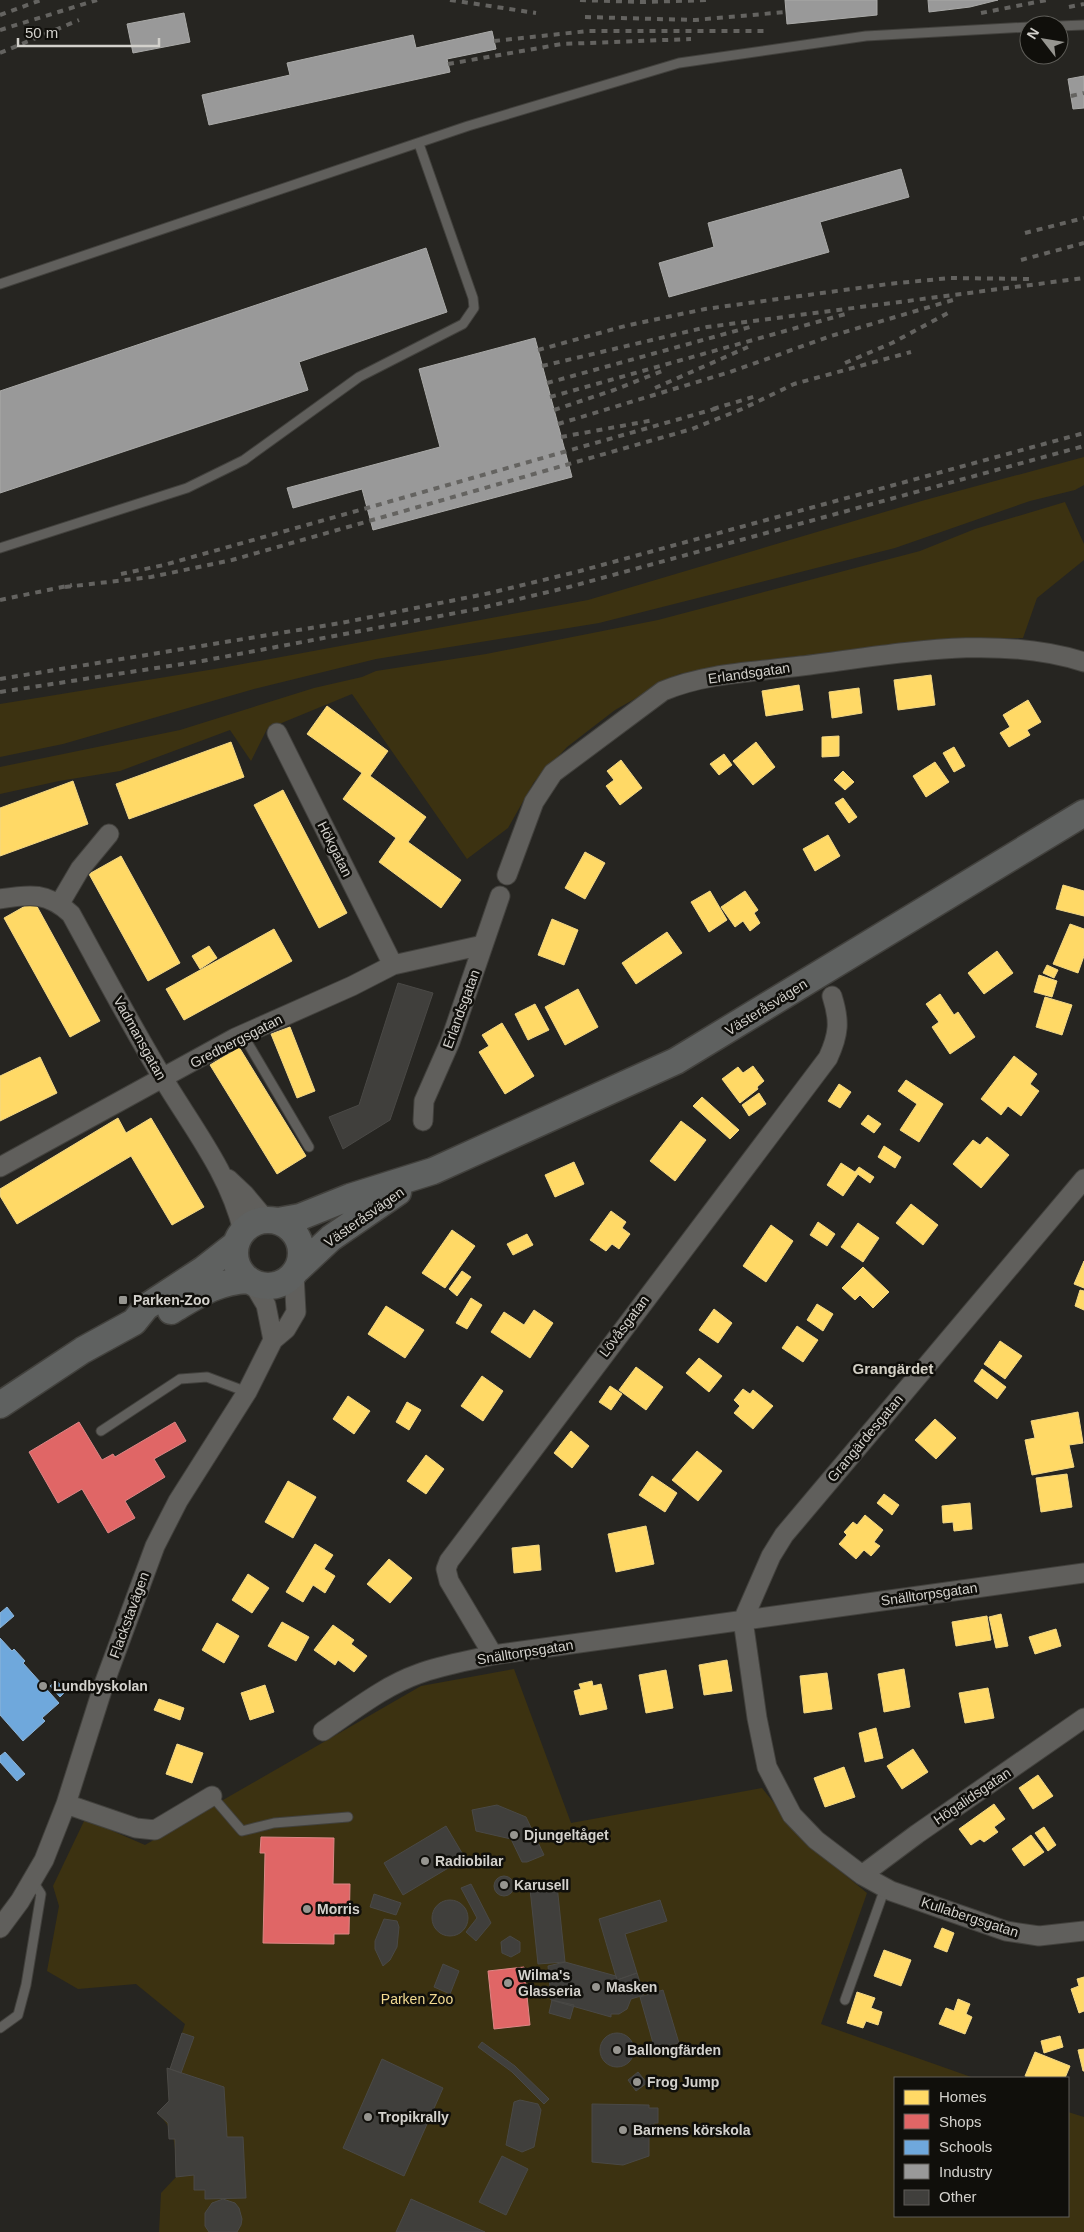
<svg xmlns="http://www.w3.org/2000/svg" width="1084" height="2232" font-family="Helvetica,sans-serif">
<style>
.green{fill:#3c3211}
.homes{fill:#ffd966;stroke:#f2d785}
.shops{fill:#e06666;stroke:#dc8685}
.schools{fill:#6fa8dc;stroke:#8db4d7}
.industry{fill:#999;stroke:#aaaaa8}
.building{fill:#403f3c;stroke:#4a4946}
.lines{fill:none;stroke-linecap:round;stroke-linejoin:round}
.lane-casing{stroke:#42413d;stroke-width:11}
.street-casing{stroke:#42413d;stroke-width:21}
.secondary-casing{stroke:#42413d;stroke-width:29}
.lane{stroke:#605f5c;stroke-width:9}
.street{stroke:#605f5c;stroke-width:19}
.secondary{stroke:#5f6160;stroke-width:26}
.rail{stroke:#646360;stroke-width:4;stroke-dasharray:6 6;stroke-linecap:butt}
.poi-dot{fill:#969590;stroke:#100f0b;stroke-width:2}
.labels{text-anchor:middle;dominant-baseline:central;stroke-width:5;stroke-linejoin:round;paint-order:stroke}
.street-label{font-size:14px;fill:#d3d1cc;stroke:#100f0b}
.poi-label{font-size:14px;font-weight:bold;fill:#d3d1cc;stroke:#100f0b;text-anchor:start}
.park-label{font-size:14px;fill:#f2da91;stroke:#100f0b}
.neighbourhood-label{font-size:15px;font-weight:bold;fill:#d3d0c5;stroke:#100f0b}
</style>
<rect width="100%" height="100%" fill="#262521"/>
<path class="green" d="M1084,457V485L1075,490L1030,501L895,548L599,623L376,659L254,689L63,744L0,757V704L221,668L588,600L925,500Z
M1065,502L1084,544V560L1037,598L1023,638L960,639L752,662L679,674L615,710L567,747L534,782L508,828L467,859L352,694L267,729L251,761L230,730L120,771L59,781L0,794V767L180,730L314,688L362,677L376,671L486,654L658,620L920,551L975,529Z
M514,1669L571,1823L762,1788L806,1843L867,1893L821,2024L974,2078H895V2216H1068V2112L1084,2117V2232H159L161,2193L176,2177C175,2150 178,2132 157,2113L169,2101L167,2068L170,2069L185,2024L136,1984L78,1989L47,1971L59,1906L53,1886L85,1819L145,1845L421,1686Z"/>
<path class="homes" d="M931,675L935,705L898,710L894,680Z
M799,685L803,710L766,716L762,691Z
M859,688L862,713L832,718L829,692Z
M1028,700L1041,722L1027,730L1030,735L1009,747L1000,733L1010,727L1003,715Z
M327,706L388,751L370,776L426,817L408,842L461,880L441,908L379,862L396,838L343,799L362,773L307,734Z
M839,736V756L822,757V737Z
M231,742L244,777L129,819L116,784Z
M756,742L775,767L753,785L733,761Z
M954,747L965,766L954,772L943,753Z
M724,754L732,765L719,775L710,764Z
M621,760L642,788L620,805L606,786L614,780L607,771Z
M935,762L949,782L926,797L913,776Z
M843,771L854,782L845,790L834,780Z
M73,781L88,824L0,856V808Z
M283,790L347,913L319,928L254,805Z
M843,798L857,817L849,823L835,803Z
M828,835L840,856L815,871L803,849Z
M585,852L605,863L585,899L565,888Z
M121,856L180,963L148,981L89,874Z
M1063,885L1084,891V916L1056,909Z
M710,891L727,920L709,932L691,902Z
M745,891L758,910L754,913L760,923L750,931L743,921L735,927L721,907Z
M34,901L100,1021L70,1037L4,918Z
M552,919L578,930L564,965L538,955Z
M1070,924L1084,929V956L1078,973L1053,964Z
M274,929L292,961L184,1020L166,989Z
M667,932L682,953L636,984L622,963Z
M209,946L217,958L200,969L192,956Z
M997,951L1013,973L984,994L968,973Z
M1047,965L1058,970L1054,978L1043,973Z
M1039,975L1057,981L1052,997L1034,992Z
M578,989L598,1027L565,1045L545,1007Z
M940,994L954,1015L958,1012L975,1037L950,1054L932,1027L939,1022L926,1004Z
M1045,997L1072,1005L1062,1035L1036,1027Z
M535,1004L549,1030L528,1040L515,1014Z
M502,1023L534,1076L505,1094L479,1052L489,1046L482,1035Z
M290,1027L315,1091L297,1098L271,1034Z
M239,1047L306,1156L277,1174L210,1065Z
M1014,1056L1037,1074L1030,1084L1039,1091L1021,1116L1008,1106L1001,1115L981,1099Z
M40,1057L57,1093L0,1121V1076Z
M753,1066L764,1081L757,1087L758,1089L740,1103L722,1079L738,1067L743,1073Z
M906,1080L943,1104L919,1142L900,1130L917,1104L898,1091Z
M839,1084L851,1092L840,1108L828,1101Z
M759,1093L766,1104L749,1116L742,1105Z
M702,1097L739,1130L730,1139L693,1106Z
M868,1115L881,1124L874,1133L861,1124Z
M118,1118L126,1133L151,1118L204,1207L172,1225L131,1156L17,1224L0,1196V1189Z
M681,1121L706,1140L675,1181L650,1161Z
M987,1137L1009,1155L981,1188L953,1164L973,1140L980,1145Z
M884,1146L901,1157L895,1168L878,1157Z
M574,1162L584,1184L555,1197L545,1175Z
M841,1163L858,1174L843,1196L827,1185Z
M859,1167L874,1177L870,1183L855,1172Z
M911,1204L938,1225L923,1245L896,1223Z
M611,1211L626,1222L622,1228L630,1234L619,1249L612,1244L606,1251L590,1240Z
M818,1222L835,1234L827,1246L810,1235Z
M858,1223L879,1238L863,1262L841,1247Z
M771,1225L793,1241L766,1282L743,1266Z
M452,1230L475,1246L445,1288L422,1273Z
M527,1234L533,1245L513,1255L507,1244Z
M1084,1261V1288L1074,1284Z
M863,1267L889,1292L873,1308L860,1295L855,1300L842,1288Z
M462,1271L471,1277L457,1296L449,1289Z
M1080,1290L1084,1291V1310L1075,1306Z
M471,1298L482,1305L467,1329L456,1323Z
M817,1304L833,1314L823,1331L807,1320Z
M386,1306L424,1330L405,1358L368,1334Z
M714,1309L732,1323L718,1343L699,1330Z
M534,1310L553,1323L530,1358L491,1332L504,1312L524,1325Z
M797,1326L818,1340L803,1362L782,1348Z
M1000,1341L1022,1356L1005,1379L984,1364Z
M699,1358L722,1376L709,1392L686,1373Z
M636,1367L663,1387L646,1410L619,1390Z
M982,1369L1006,1387L997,1399L974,1381Z
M482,1376L503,1391L483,1421L461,1406Z
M610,1386L622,1394L611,1410L599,1402Z
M743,1389L750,1394L753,1390L773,1406L753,1429L734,1413L740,1406L734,1400Z
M348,1396L370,1411L354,1434L333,1419Z
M407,1402L421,1410L409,1430L396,1422Z
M1078,1412L1083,1443L1069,1445L1074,1467L1032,1475L1025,1440L1035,1438L1031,1421Z
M935,1419L956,1438L936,1459L915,1440Z
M571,1431L589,1446L572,1468L554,1453Z
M697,1451L722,1471L698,1501L672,1480Z
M426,1455L444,1469L426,1494L407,1481Z
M1067,1474L1072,1507L1041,1512L1036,1478Z
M652,1476L677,1493L665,1512L639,1495Z
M288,1481L316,1497L293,1538L265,1522Z
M884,1494L899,1505L892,1515L877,1503Z
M970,1503L972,1529L954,1531L953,1522L943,1523L942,1506Z
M865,1515L883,1530L874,1542L880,1546L871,1556L864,1550L856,1559L839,1544L847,1535L844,1532L853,1522L857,1525Z
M646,1526L654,1564L616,1572L608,1534Z
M315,1544L333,1555L324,1569L335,1576L325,1593L313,1585L303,1602L286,1592Z
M539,1545L541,1570L514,1573L512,1548Z
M389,1559L412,1578L390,1603L367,1584Z
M248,1574L269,1588L252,1613L232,1600Z
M1001,1614L1008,1646L996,1648L989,1617Z
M987,1616L991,1640L956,1646L952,1622Z
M282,1622L309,1637L296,1661L268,1646Z
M217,1623L239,1636L224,1663L202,1650Z
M333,1625L354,1640L351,1644L367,1656L354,1672L338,1660L335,1665L314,1650Z
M1056,1629L1061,1646L1035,1654L1029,1637Z
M727,1660L732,1691L704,1695L699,1665Z
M904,1669L910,1707L884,1712L878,1674Z
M666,1670L673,1708L646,1713L639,1675Z
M827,1673L832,1709L804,1713L800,1676Z
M592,1681L593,1686L601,1684L607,1709L580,1715L574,1691L581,1689L579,1684Z
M265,1685L274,1712L250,1720L241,1693Z
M988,1688L994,1718L965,1723L959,1693Z
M159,1699L184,1708L180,1720L154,1710Z
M876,1728L883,1758L865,1762L859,1733Z
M177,1744L203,1753L192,1783L166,1774Z
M913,1749L928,1772L902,1789L887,1766Z
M844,1767L855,1797L825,1807L814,1778Z
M1038,1775L1053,1796L1033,1809L1019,1788Z
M994,1804L1005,1819L994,1827L998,1832L984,1842L980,1839L971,1845L959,1829Z
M1044,1827L1056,1845L1048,1851L1035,1833Z
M1031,1835L1044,1852L1024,1866L1012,1849Z
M942,1928L954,1933L947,1952L934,1947Z
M884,1950L911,1960L901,1986L874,1976Z
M1084,1977V2011L1079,2013L1071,1989L1079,1986L1077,1979Z
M857,1992L875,1998L871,2008L882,2012L878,2025L866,2021L863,2028L847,2023Z
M958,1999L970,2004L966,2014L972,2017L965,2034L939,2024L946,2008L954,2011Z
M1060,2036L1063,2047L1044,2053L1041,2041Z
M1084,2049V2071H1083L1078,2050Z
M1035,2052L1070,2066L1065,2078H1030L1025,2076Z"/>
<path class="shops" d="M79,1422L102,1460L113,1454L115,1457L175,1422L186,1441L154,1459L165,1477L125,1501L135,1518L108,1533L82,1489L58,1503L29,1452Z
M261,1837L334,1838L333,1884H350L349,1934H334V1944L263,1943L265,1853H260Z
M524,1967L530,2025L494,2029L488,1971Z"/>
<path class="schools" d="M7,1607L14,1616L0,1628V1613Z
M0,1638L12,1651L14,1649L25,1661L23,1663L59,1703L42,1718L45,1721L23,1741L0,1715Z
M56,1680L66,1691L60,1697L50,1686Z
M5,1752L25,1774L17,1781L0,1762V1756Z"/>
<path class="industry" d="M785,0H877V15L787,24Z
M928,0H998L970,7L929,12Z
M184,13L190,42L133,53L127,24Z
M492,31L496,49L447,59L450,72L209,125L202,95L290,75L287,63L413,35L416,48Z
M1084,76V108L1073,109L1068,79Z
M901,169L909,197L820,222L829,252L669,297L659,263L714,247L708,223Z
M426,248L447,312L299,362L308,390L0,493V391Z
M535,338L572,477L373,530L362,489L293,508L287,488L440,447L419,369Z"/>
<path class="building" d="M398,983L433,993L390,1120L343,1149L329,1117L359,1105Z
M497,1805L526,1817L544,1855L527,1862H522L511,1839L476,1831L472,1810Z
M446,1826L465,1858L403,1895L384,1863Z
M494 1886a10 10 0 1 1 20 0a10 10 0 1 1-20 0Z
M471,1884L491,1923L476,1941L466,1932L477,1918L461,1888Z
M557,1885L565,1962L538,1964L530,1889Z
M374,1894L401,1903L396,1915L370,1907Z
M660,1900L667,1921L625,1934L637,1973L617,1980L599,1919Z
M432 1918a18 18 0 1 1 36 0a18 18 0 1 1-36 0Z
M384,1919L397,1921L399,1927L397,1947L390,1960L383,1966L375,1949V1941Z
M510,1936L520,1942V1952L511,1957L502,1953L501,1942Z
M565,1962L616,1976L617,1980L637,1973L644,1995L631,1999L627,2009L619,2014H611V2017L551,2000L548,1966Z
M443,1964L459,1971L450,1994L434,1987Z
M663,1990L679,2043L655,2050L640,1997Z
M552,2000L574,2005L570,2019L549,2013Z
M182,2033L194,2037L181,2073L170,2069Z
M600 2050a17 17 0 1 1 34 0a17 17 0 1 1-34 0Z
M482,2042L515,2066L549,2099L544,2104L512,2072L478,2047Z
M382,2059L443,2088L404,2176L343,2148Z
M167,2068L224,2087L227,2137H243L246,2198L205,2199V2190H194V2175L176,2177L175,2139H169L168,2123L157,2113L169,2101Z
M638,2072L647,2083L636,2091L628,2080Z
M520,2100L538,2104L541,2110L534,2147L522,2152L506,2145L514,2102Z
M592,2104L649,2105V2108H658V2123H654V2137H649V2156L623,2165L592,2162Z
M502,2156L528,2169L506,2215L479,2202Z
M223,2199L235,2203L239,2208L242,2219L241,2225L237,2232H209L205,2226V2213L212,2203Z
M411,2199L485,2232H396Z"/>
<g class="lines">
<defs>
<path id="lane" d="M1059,26L1084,25
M0,284L468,126L679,63L866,36L1029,27
M0,548L187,488L244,460L359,377L463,324L474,308L473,298L419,144
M243,1035L309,1147
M101,1431L180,1379L207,1377L247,1392
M212,1796L242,1831L274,1823L348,1817
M845,2000L885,1888
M0,2028L18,2015L26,1985L41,1894L32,1880"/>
<path id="street" d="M277,733L393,965
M507,875L534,802L553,773L663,691C706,673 755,672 801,666C892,655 994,633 1084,662
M0,899C30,894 48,892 71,914C102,970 131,1026 164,1080C193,1128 230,1175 243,1231
M60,903L80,869L109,834
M423,1121L424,1101L450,1042L500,896
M0,1167L235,1038L352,986L393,965L483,945
M228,1179L245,1195L266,1220
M253,1283L266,1305L273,1340
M743,1620L771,1556L784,1535L1084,1179
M743,1620L757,1718L767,1767L792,1815L816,1840L862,1875L891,1891L1006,1931L1039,1936L1084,1931
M493,1655L449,1581L446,1569L449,1561L828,1058C839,1034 840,1021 832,996
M323,1731C353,1711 384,1686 418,1674C442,1665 468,1661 493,1655L1084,1573
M66,1804L136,1828L155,1830L212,1796
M862,1875L917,1834L1084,1718
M0,1928L20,1901L44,1860L66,1804L104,1684L155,1546L178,1501L247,1392L273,1340L286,1329L296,1312L294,1274"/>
<path id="secondary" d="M235 1253a33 33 0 1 1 66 0a33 33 0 1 1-66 0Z
M278,1221L300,1217L350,1197L433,1171L676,1061L1084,813
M298,1269L331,1238L398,1192
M171,1311C198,1295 215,1282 248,1280
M0,1405L83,1350L134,1322L146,1307L204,1269L236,1244"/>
</defs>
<use href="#lane" class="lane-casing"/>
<use href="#street" class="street-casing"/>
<use href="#secondary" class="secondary-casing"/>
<use href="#lane" class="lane"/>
<use href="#street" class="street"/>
<use href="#secondary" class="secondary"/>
<path class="rail" d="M450,0L536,13
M580,0L642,2L709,0
M1069,7L1084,4
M981,13L1047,0
M0,15L41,0
M585,17L695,20L786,12
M0,30L97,0
M494,41L588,31H764
M0,53L79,20
M448,64L562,44L691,39
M1071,96L1084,93
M1025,233L1084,218
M1021,260L1084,243
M538,350L625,326L705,309L888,284L950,278L1032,279
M845,363L892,343L948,313
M542,366L707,327L1084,278
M547,383L750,327
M655,388L748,347
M550,397L849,313
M713,409L756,396
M554,410L614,390L662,371
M558,424L730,372L831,336L953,300
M561,437L654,420
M121,574L164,565L367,508L718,408
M65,587L151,577L232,560L692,429L742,409L794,384L911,352
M0,600L72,585
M0,679L341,623L490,593L580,571L1084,433
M0,692L202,661L477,609L569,587L1084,446"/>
</g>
<g class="poi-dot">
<rect x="118" y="1295" width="10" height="10" rx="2.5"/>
<circle cx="43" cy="1686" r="5"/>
<circle cx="514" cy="1835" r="5"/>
<circle cx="425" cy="1861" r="5"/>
<circle cx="504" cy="1885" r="5"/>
<circle cx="307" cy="1909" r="5"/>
<circle cx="508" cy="1983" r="5"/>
<circle cx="596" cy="1987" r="5"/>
<circle cx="617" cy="2050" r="5"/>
<circle cx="637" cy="2082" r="5"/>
<circle cx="368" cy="2117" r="5"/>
<circle cx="623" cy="2130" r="5"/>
</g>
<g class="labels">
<g class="street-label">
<text transform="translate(749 673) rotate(-8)">Erlandsgatan</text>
<text transform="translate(335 849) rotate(63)">Hökgatan</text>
<text transform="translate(766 1007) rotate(-32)">Västeråsvägen</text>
<text transform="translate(461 1009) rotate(-70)">Erlandsgatan</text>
<text transform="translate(140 1038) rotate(61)">Vadmansgatan</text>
<text transform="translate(236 1041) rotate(-27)">Gredbergsgatan</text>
<text transform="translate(364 1217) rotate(-35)">Västeråsvägen</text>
<text transform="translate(624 1326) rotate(-53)">Lövåsgatan</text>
<text transform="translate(865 1438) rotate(-50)">Grangärdesgatan</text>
<text transform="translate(929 1594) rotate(-8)">Snälltorpsgatan</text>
<text transform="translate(129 1615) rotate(-70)">Flackstavägen</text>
<text transform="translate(525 1652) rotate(-9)">Snälltorpsgatan</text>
<text transform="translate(972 1796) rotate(-34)">Högalidsgatan</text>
<text transform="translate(970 1917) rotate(18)">Kullabergsgatan</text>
</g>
<g class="poi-label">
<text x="133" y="1300">Parken-Zoo</text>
<text x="53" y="1686">Lundbyskolan</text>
<text x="524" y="1835">Djungeltåget</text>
<text x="435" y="1861">Radiobilar</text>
<text x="514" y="1885">Karusell</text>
<text x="317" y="1909">Morris</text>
<text x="518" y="1975">Wilma's<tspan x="518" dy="16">Glasseria</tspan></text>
<text x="606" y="1987">Masken</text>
<text x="627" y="2050">Ballongfärden</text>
<text x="647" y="2082">Frog Jump</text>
<text x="378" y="2117">Tropikrally</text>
<text x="633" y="2130">Barnens körskola</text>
</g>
<g class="park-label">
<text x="417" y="1999">Parken Zoo</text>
</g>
<g class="neighbourhood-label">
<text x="893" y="1368">Grangärdet</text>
</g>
</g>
<rect x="894" y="2077" width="175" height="140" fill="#100f0b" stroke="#5e5d58"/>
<rect x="904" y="2090" width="25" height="15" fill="#ffd966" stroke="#5e5d58"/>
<text x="939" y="2102" font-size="15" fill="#d3d1cc">Homes</text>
<rect x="904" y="2114" width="25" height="15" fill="#e06666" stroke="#5e5d58"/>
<text x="939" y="2127" font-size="15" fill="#d3d1cc">Shops</text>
<rect x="904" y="2140" width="25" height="15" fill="#6fa8dc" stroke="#5e5d58"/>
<text x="939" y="2152" font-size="15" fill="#d3d1cc">Schools</text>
<rect x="904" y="2164" width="25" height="15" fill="#999999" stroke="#5e5d58"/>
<text x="939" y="2177" font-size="15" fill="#d3d1cc">Industry</text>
<rect x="904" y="2190" width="25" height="15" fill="#403f3c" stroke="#5e5d58"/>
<text x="939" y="2202" font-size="15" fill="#d3d1cc">Other</text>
<g transform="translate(1044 40) rotate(301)"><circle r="24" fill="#100f0b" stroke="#5e5d58"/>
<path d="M0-4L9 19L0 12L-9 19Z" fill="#969590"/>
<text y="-8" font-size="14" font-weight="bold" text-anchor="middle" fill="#d3d1cc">N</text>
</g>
<path d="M18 38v8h141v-8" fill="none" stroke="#d3d1cc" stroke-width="2.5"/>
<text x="25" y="38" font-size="15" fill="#d3d1cc" stroke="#100f0b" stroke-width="4" paint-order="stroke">50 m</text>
</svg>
